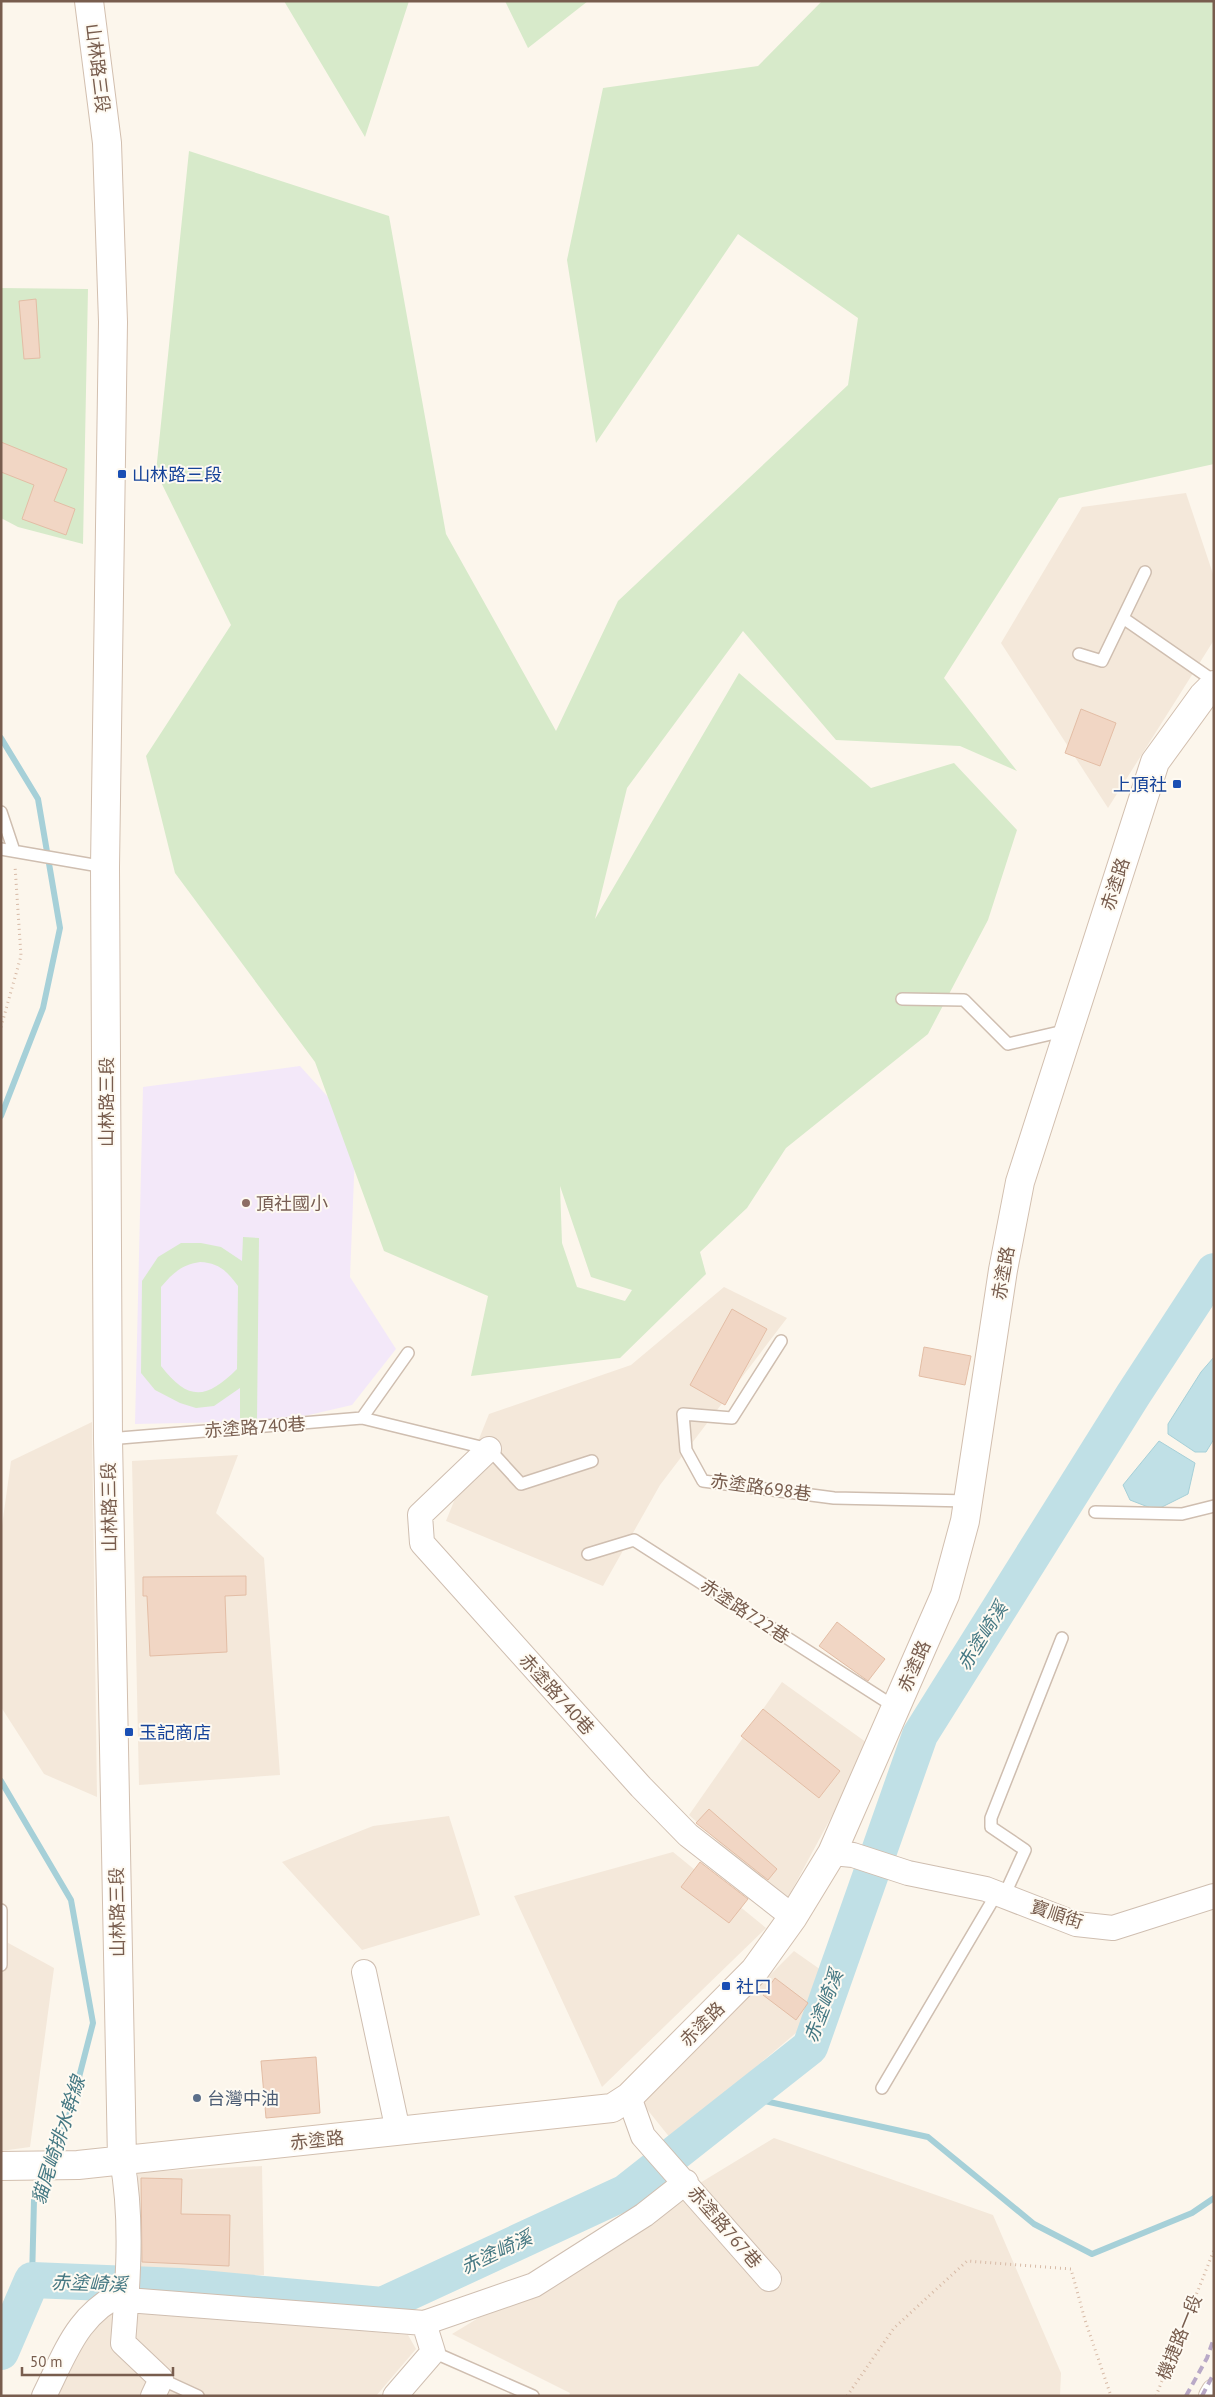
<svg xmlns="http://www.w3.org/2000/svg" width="1215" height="2397" font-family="'PT Sans','Noto Sans TC',sans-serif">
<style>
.residential{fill:#f4e8da}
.education{fill:#f3e8f9}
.green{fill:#d7eaca;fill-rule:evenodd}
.water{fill:#c0e0e6;stroke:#a6d0d8}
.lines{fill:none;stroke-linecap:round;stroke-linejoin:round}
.stream{stroke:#a6d0d8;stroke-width:6}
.river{stroke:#c0e0e6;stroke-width:36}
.building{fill:#f1d6c4;stroke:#e3bda5}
.lane-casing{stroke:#cfbeb0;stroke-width:14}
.street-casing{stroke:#cfbeb0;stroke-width:26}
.secondary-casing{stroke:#d2bfaf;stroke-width:30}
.path{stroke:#d7baa6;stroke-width:3;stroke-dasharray:1 4;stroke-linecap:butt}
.lane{stroke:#fff;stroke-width:11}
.street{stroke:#fff;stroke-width:24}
.secondary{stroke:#fff;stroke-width:28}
.rail{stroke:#b9a9c7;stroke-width:4;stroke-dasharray:8 5;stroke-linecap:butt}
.transit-dot{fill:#1a4fb4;stroke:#fefaf2;stroke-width:2}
.education-dot{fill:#8d6e63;stroke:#fefaf2;stroke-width:2}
.service-dot{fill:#5c6f8a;stroke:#fefaf2;stroke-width:2}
.labels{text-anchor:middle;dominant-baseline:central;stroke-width:4;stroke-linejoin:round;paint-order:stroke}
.street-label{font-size:18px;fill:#785d4e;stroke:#fefaf2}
.transit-label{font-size:18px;fill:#164399;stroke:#fefaf2;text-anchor:start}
.education-label{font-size:18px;fill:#785e54;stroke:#fefaf2;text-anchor:start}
.service-label{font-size:18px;fill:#4e5e75;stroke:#fefaf2;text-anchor:start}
.water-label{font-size:19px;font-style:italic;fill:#457883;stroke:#fefaf2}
</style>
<rect width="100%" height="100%" fill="#fcf6ec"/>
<path class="residential" d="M1186,493L1214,577V640L1108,808L1001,643L1082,507Z
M724,1287L787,1318L660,1485L603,1586L446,1521L489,1414L631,1365Z
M92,1422L97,1797L44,1774L1,1707V1533L11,1461Z
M238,1455L216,1513L264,1558L280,1775L139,1785L132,1461Z
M782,1682L870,1745L785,1903L689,1815Z
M449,1816L480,1915L362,1950L282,1862L373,1826Z
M673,1852L766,1928L602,2087L514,1896Z
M1,1939L54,1968L30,2147L1,2151Z
M794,1951L831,1977L797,2032L671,2139L642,2103Z
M774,2138L993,2215L1061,2373L1060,2396H569L570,2393L452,2334Z
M262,2166L264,2275H138V2172Z
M94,2307L408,2335L416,2349L376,2396H49Z"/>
<path class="education" d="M300,1066L356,1128L350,1277L396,1349L352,1405L283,1421L135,1424L143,1087Z"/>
<path class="green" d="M284,1H409L365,137Z
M505,1H588L528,48Z
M822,1H1214V464L1059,498L944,678L1017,771L960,746L836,740L743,631L627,788L595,919L739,673L871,788L954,763L1017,830L988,920L928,1034L786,1148L747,1208L700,1252L706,1274L620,1358L471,1376L488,1296L384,1251L315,1062L175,873L146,756L231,625L156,472L189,151L389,216L446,534L556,731L618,601L848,385L858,318L738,234L596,443L567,260L603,88L758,66ZM560,1186L591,1277L632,1290L625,1301L577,1287L562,1243Z
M1,288L88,289L83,544L18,527L1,518Z
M243,1237L259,1238L257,1421H240V1388L214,1406L196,1408L180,1403L155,1390L141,1373L142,1281L158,1257L181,1243H201L221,1247L242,1261ZM200,1262C219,1263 227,1271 238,1286L237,1369C206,1400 188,1401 161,1366V1287C173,1273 181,1265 200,1262Z"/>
<path class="water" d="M1214,1357V1439L1206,1452H1195L1168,1434V1424L1201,1372Z
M1159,1441L1195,1463L1188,1494L1156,1510L1130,1500L1123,1485Z"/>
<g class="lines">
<path class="stream" d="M1,738L38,799L60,928L43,1008L1,1116
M1,1781L71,1900L93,2023L69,2116L52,2158
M747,2097L928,2137L1034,2224L1092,2254L1192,2213L1214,2198
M32,2280L34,2200L46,2172"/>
<path class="river" d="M1,2352L32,2280L180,2286L382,2305L626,2192L810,2047L920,1735L1133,1395L1214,1271"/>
</g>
<path class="building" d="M36,299L40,358L24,359L19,301Z
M1,442L67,469L54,501L75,509L66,535L22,519L34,485L1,472Z
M1081,709L1116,723L1100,766L1065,753Z
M732,1309L767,1329L725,1405L690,1385Z
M924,1347L971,1356L965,1385L919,1376Z
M246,1576V1595L225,1596L227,1652L150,1656L147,1596H143V1577Z
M837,1622L885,1659L868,1681L819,1646Z
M763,1709L840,1771L819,1798L741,1736Z
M709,1809L777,1869L768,1880L696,1823Z
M700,1862L748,1899L729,1923L681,1887Z
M775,1978L808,2003L796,2020L763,1995Z
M316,2057L320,2113L266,2118L261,2061Z
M141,2178L182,2179L181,2214L230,2215L229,2266L142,2262Z"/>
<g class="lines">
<defs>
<path id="lane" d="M1123,618L1214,681
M1079,654L1102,661L1145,572
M1,812L14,851
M1,849L105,867
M902,999L964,1000L1008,1044L1068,1030
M781,1341L732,1418L683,1414L686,1450L703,1481L834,1498L968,1501
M362,1418L408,1353
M108,1439L362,1418L489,1449L521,1484L592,1461
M1095,1512L1182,1514L1214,1506
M588,1554L634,1540L895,1707
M1004,1896L1025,1850L991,1827V1818L1062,1638
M1,1910V1965
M882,2088L997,1893
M433,2352L533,2396
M161,2379L198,2396"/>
<path id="street" d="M489,1449L420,1515L422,1543L641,1787L688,1835L793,1917
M832,1853L853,1855L908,1873L986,1889L1076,1924L1113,1928L1214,1896
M364,1972L398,2131
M629,2097L643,2136L769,2279
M122,2160C133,2220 128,2283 123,2343L161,2379L153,2396
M127,2300L424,2323
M44,2396C67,2350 77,2314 126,2291
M395,2396L433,2352L424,2323L534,2285L644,2215L686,2182
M1211,2396L1214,2391"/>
<path id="secondary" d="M89,1L107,143L113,322L105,867L108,1439L122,2160
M1,2166L78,2165L612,2108L629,2097L755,1970L793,1917L832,1853L945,1595L965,1521L1003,1270L1020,1182L1155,762L1203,696L1214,685"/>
</defs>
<use href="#lane" class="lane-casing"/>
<use href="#street" class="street-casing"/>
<use href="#secondary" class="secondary-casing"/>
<path class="path" d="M1,1027L21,956L15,866
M847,2396L894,2328L967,2261L1071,2269L1085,2320L1111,2396
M1156,2396L1214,2250"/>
<use href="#lane" class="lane"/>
<use href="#street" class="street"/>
<use href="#secondary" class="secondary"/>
<path class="rail" d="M1186,2396L1207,2358L1214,2338
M1202,2396L1214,2373"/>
</g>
<g class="transit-dot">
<rect x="117" y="469" width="10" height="10" rx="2.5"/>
<rect x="1172" y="779" width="10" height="10" rx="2.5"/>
<rect x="124" y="1727" width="10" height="10" rx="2.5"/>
<rect x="721" y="1981" width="10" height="10" rx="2.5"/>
</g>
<circle class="education-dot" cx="246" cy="1203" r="5"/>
<circle class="service-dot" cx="197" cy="2098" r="5"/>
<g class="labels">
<g class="street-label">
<text transform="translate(98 68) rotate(83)">山林路三段</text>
<text transform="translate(1115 884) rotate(-72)">赤塗路</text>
<text transform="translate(106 1102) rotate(-90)">山林路三段</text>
<text transform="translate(1003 1273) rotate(-80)">赤塗路</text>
<text transform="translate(255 1427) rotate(-4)">赤塗路740巷</text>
<text transform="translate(761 1487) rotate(8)">赤塗路698巷</text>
<text transform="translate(109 1507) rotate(-91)">山林路三段</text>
<text transform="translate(745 1611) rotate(33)">赤塗路722巷</text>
<text transform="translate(914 1666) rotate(-66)">赤塗路</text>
<text transform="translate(557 1694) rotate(48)">赤塗路740巷</text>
<text transform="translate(117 1912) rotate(-91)">山林路三段</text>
<text transform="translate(1057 1914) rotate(18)">寶順街</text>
<text transform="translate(702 2024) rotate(-45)">赤塗路</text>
<text transform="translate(317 2140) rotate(-6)">赤塗路</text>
<text transform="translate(725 2227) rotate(49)">赤塗路767巷</text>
<text transform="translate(1179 2337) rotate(-68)">機捷路一段</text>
</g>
<g class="transit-label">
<text x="132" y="474">山林路三段</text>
<text x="1167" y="784" text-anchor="end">上頂社</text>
<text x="139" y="1732">玉記商店</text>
<text x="736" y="1986">社口</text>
</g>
<g class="education-label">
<text x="256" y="1203">頂社國小</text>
</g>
<g class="service-label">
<text x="207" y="2098">台灣中油</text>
</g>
<g class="water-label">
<text transform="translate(982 1636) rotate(-58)">赤塗崎溪</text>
<text transform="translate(823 2006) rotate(-69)">赤塗崎溪</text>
<text transform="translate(58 2140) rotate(-72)">貓尾崎排水幹線</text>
<text transform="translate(496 2252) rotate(-25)">赤塗崎溪</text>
<text transform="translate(89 2283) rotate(2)">赤塗崎溪</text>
</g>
</g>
<rect width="1215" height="2397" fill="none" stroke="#785d4e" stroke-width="5"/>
<path d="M22 2367v8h151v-8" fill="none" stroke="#785d4e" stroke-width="2.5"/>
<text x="30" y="2367" font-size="15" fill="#785d4e" stroke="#fefaf2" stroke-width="4" paint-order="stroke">50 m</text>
</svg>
